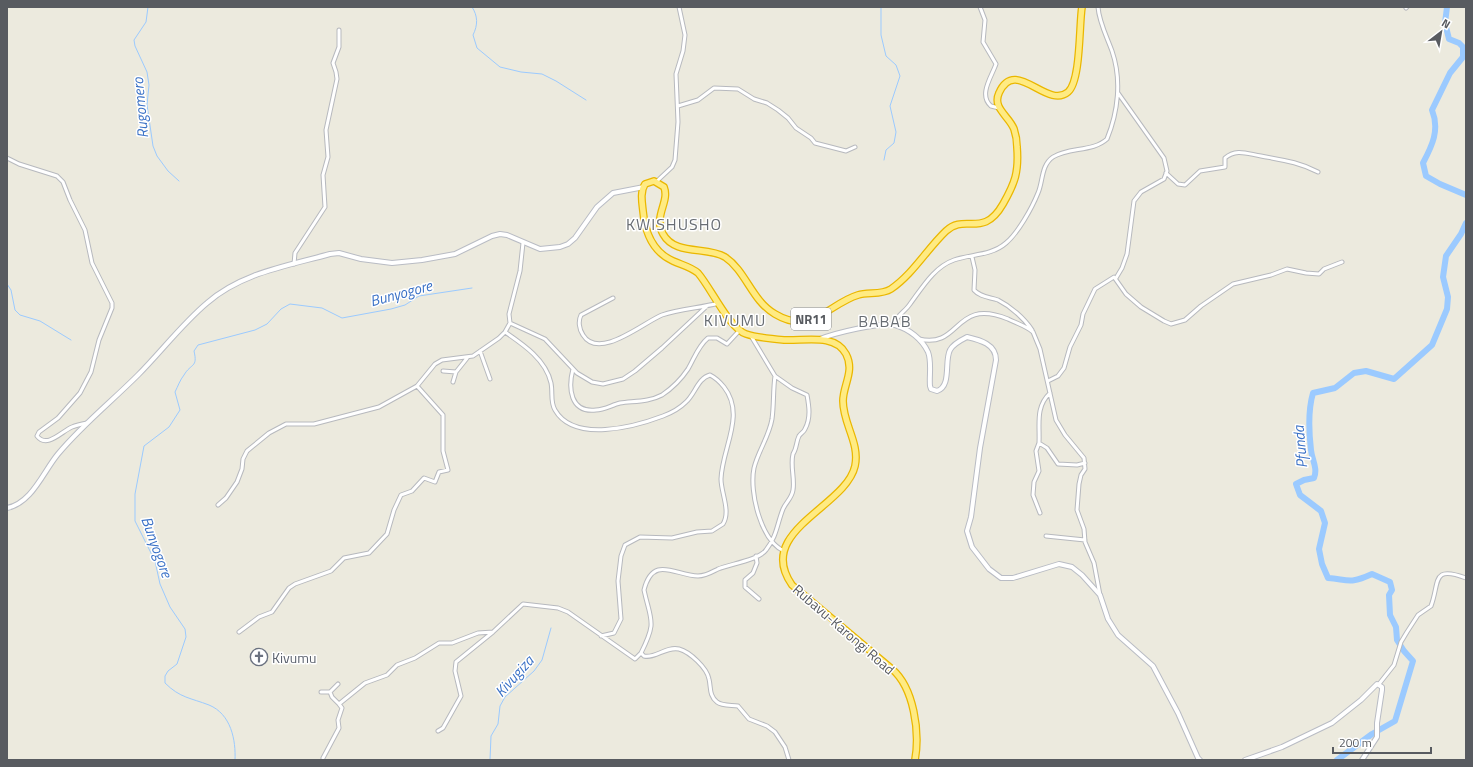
<svg xmlns="http://www.w3.org/2000/svg" width="1473" height="767" font-family="'Titillium Web',sans-serif">
<style>
.lines{fill:none;stroke-linecap:round;stroke-linejoin:round}
.stream{stroke:#9bcaff;stroke-width:1}
.river{stroke:#9bcaff;stroke-width:6}
.street-casing{stroke:#b7b9be;stroke-width:5}
.secondary-casing{stroke:#b9bcc4;stroke-width:6}
.highway-casing{stroke:#eab700;stroke-width:8}
.street{stroke:#fff;stroke-width:3}
.secondary{stroke:#fff;stroke-width:4}
.highway{stroke:#ffeb82;stroke-width:5.5}
.labels{text-anchor:middle;dominant-baseline:central;stroke-width:3;stroke-linejoin:round;paint-order:stroke}
.shield{fill:#fff;stroke:#8a8c90;stroke-width:1}
.shield-label{font-size:13px;font-weight:bold;fill:#585b60}
.street-label{font-size:14px;fill:#585b60;stroke:#fff}
.worship-label{font-size:14px;fill:#5b616d;stroke:#fff;text-anchor:start}
.water-label{font-size:15px;font-style:italic;fill:#3a71c6;stroke:#fff}
.quarter-label{font-size:16px;letter-spacing:1px;fill:#686d73;stroke:#fff}
</style>
<rect width="100%" height="100%" fill="#eceade"/>
<g class="lines">
<path class="stream" d="M148,7L146,22L134,40L135,46L147,72L149,85L147,105L153,146L157,156L168,171L179,181
M472,7C478,16 478,25 473,35L477,48L500,67L521,72L542,74L556,81L586,100
M881,7V35L886,56L896,65L900,76L890,106L896,132L894,143L886,150L884,160
M7,284L11,290L15,310L20,315L40,321L71,340
M235,760C236,740 231,714 209,705C191,698 180,698 165,683V676L168,671L177,664L186,637L185,629L170,607L160,584L155,561L135,521V494L144,446L169,427L180,410L175,392C178,386 180,380 184,375C191,363 198,368 194,351L198,345L255,330L267,324L281,309L290,304L322,308L342,318L391,309L405,305L419,296L472,288
M490,760L491,736L498,724L500,706L505,697L534,671L542,660L551,628"/>
<path class="river" d="M1447,7L1445,23L1449,39L1459,43L1463,47V57L1450,73L1432,110C1440,130 1432,146 1423,163L1426,176L1440,184L1466,195
M1337,760L1372,734L1395,721L1413,661L1404,651L1397,640L1396,627L1390,615L1389,595L1392,590L1390,582L1372,574C1350,584 1350,580 1328,578L1322,564L1319,549L1325,523L1321,511L1300,495L1296,484L1304,480L1314,478C1318,468 1312,460 1311,450C1309,433 1308,410 1313,393L1335,388L1354,373L1366,371L1394,379L1432,345L1447,309L1448,297L1443,277L1446,256L1461,234L1466,223"/>
<defs>
<path id="street" d="M980,7L985,20L983,42L996,64C992,76 978,95 991,106L999,108
M1406,8L1407,7
M678,106L698,100L714,88L738,89L754,99L767,103L778,110L788,118L796,128L811,138L815,143L846,151L855,147
M7,158L19,164L57,176L63,182L70,200L85,230L92,263L112,303V308L99,340L91,372L80,393L58,418L39,432L37,436C47,449 62,431 72,427C77,425 82,424 87,423
M1166,173L1178,184L1185,185L1200,171L1225,167V158C1236,148 1248,154 1261,156C1282,160 1299,162 1318,172
M656,182L672,167L675,160L678,122L676,74L683,51L685,35L679,7
M523,243L520,271L509,314L510,323L545,339L577,373L592,382L603,384L623,379L635,371L662,348L707,306
M972,257L975,270L974,290C980,297 989,297 998,300C1010,306 1024,318 1032,330
M294,264L295,253L325,207L323,175L328,157L326,130L337,79L336,72L333,63L339,47V30
M1116,278L1122,268L1127,254L1134,201L1141,192L1164,179L1167,171L1164,158L1118,93
M613,298L581,315C578,321 579,329 583,335C599,361 644,322 662,315C680,309 700,308 719,303
M894,325C896,315 905,312 910,304C922,288 934,267 954,260C971,254 991,256 1006,243C1018,233 1032,208 1038,193C1043,182 1041,165 1053,157C1069,147 1093,152 1107,139C1118,112 1122,80 1112,51C1107,37 1099,22 1098,7
M505,332C524,345 546,360 551,383C553,393 550,402 555,410C574,443 634,427 663,416C671,413 680,408 686,402C695,394 698,378 710,375C716,378 720,382 724,387C746,415 722,448 721,479C721,493 731,511 723,524L712,531L697,532L672,538L640,537L625,545L621,556L618,581L621,619L614,633L601,636
M919,339C962,349 953,297 1008,319C1016,323 1026,326 1033,332L1040,349L1056,420L1065,435L1084,458L1085,469L1081,475L1079,484L1077,510L1084,529L1085,542L1094,563L1100,595
M480,351L490,379
M573,369C568,388 570,413 596,410C604,410 612,405 620,403C634,401 649,402 662,395C671,389 682,378 688,369C694,359 698,346 708,338H717L727,344L739,331
M443,371L456,372
M775,376C773,390 774,405 772,419C769,437 758,451 754,468C749,492 761,541 784,551
M1048,381L1058,376L1064,368L1070,347L1081,325L1083,314L1095,289L1114,277L1126,294L1141,307L1164,321L1171,324L1185,320L1201,306L1233,284L1271,275L1287,269L1306,273L1319,274L1324,269L1342,262
M453,382L456,372L468,357
M1050,393C1035,407 1040,425 1039,443L1047,448L1058,464L1077,465L1085,463
M1039,443L1036,451L1039,471L1034,482L1033,495L1040,513
M218,505L226,498L237,482L242,469L243,459L247,451L269,433L286,424H314L379,407L417,386L435,364L442,360L473,356L499,338L505,332L510,323
M1046,536L1085,540
M756,556L757,563L753,573L745,580V587L759,599
M239,632L259,617L272,612L289,588L295,584L331,571L344,558L369,553L387,534L394,510L401,495L412,491L424,478L435,482L439,472L448,470L443,451V415L417,386
M641,653C657,621 651,622 644,590C653,554 676,576 698,576C706,576 712,572 718,569C730,564 759,560 766,550C777,536 777,524 783,509C786,502 792,498 793,490C795,478 790,466 793,454C797,448 796,442 799,436C801,433 804,432 805,429C811,418 809,406 807,395L792,388L775,376L751,336
M1379,684L1394,665L1401,642L1407,632L1418,615L1431,606C1440,582 1431,565 1466,578
M321,692H330L332,697L339,704
M330,692L338,684
M438,731L443,728L461,696L455,671L456,662L493,632
M323,758L339,728L338,720L342,708L339,704L365,683L387,675L397,665L415,658L439,643H452L478,633L493,632L523,604L558,608L568,612L635,659L641,653L644,656C655,659 666,646 679,649C690,652 707,668 709,679C711,687 709,696 717,702C722,706 731,705 738,706L749,719L767,726L775,732L785,747L789,760"/>
<path id="secondary" d="M820,339C835,333 880,322 895,325C909,329 922,339 928,352C932,362 929,376 930,386L931,389L937,391C952,386 944,361 950,350C953,344 961,340 967,337C980,340 996,344 996,360L980,448L971,517L967,531L972,547L989,569L1001,578H1013L1059,564L1072,567L1082,575L1100,595L1108,619L1118,635L1153,666L1178,713L1198,758L1200,760
M7,508C32,503 43,472 58,454C82,425 111,402 138,375C161,352 182,324 207,303C241,273 287,266 330,254L339,253L361,259L392,263L422,260L455,254L492,236L500,234L507,235L540,249L560,247L568,244L575,238L597,207L613,193L644,187
M1245,760L1282,747L1332,723L1361,700L1377,684L1382,687V690L1377,723V737L1362,760"/>
<path id="highway" d="M915,760C920,732 914,688 892,669L792,585C754,531 846,507 855,466C860,443 843,424 843,401C843,385 855,371 846,354C835,333 804,341 785,340C772,339 758,338 746,334C729,328 711,288 698,273C691,267 682,265 673,261C653,252 645,233 643,211C642,202 640,192 645,184L654,181L664,187C670,202 653,216 663,234C675,256 707,246 725,257C746,271 752,301 775,314C812,336 828,304 858,295C868,292 882,295 891,289C913,274 927,249 946,231C965,213 983,239 1003,204C1015,183 1019,172 1017,147C1017,141 1016,135 1014,129C1009,116 992,108 999,93C1015,56 1047,110 1068,92C1081,81 1079,24 1082,7"/>
</defs>
<use href="#street" class="street-casing"/>
<use href="#secondary" class="secondary-casing"/>
<use href="#highway" class="highway-casing"/>
<use href="#street" class="street"/>
<use href="#secondary" class="secondary"/>
<use href="#highway" class="highway"/>
</g>
<defs>
<symbol id="church-ring" viewBox="-11 -11 22 22"><circle r="9.5" fill="#fff" stroke="#6b7280" stroke-width="1.5"/><path d="M-1.2-6h2.4v3.5h3.3v2.4h-3.3V6h-2.4V-.1h-3.3v-2.4h3.3Z" fill="#6b7280"/></symbol>
</defs>
<g fill-rule="evenodd">
<use href="#church-ring" x="249" y="647" width="20" height="20"/>
</g>
<g class="labels">
<rect class="shield" x="791" y="308" width="40" height="22" rx="3"/>
<g class="shield-label">
<text x="811" y="319">NR11</text>
</g>
<g class="street-label">
<text transform="translate(844 629) rotate(41)">Rubavu-Karongi Road</text>
</g>
<g class="worship-label">
<text x="272" y="657">Kivumu</text>
</g>
<g class="water-label">
<text transform="translate(140 108) rotate(-95)">Rugomero</text>
<text transform="translate(401 293) rotate(-15)">Bunyogore</text>
<text transform="translate(1300 447) rotate(-95)">Pfunda</text>
<text transform="translate(157 547) rotate(70)">Bunyogore</text>
<text transform="translate(514 676) rotate(-48)">Kivugiza</text>
</g>
<g class="quarter-label">
<text x="674" y="224">KWISHUSHO</text>
<text x="735" y="320">KIVUMU</text>
<text x="885" y="321">BABAB</text>
</g>
</g>
<rect width="1473" height="767" fill="none" stroke="#585b60" stroke-width="16"/>
<g transform="translate(1441 32) rotate(31)" stroke="#ffffff" stroke-width="3" paint-order="stroke">
<path d="M0-3L7 15L0 10L-7 15Z" fill="#585b60"/>
<text y="-6" font-size="11" font-weight="bold" text-anchor="middle" fill="#585b60">N</text>
</g>
<path d="M1333 747v6h98v-6" fill="none" stroke="#585b60" stroke-width="2"/>
<text x="1339" y="747" font-size="12" fill="#585b60" stroke="#ffffff" stroke-width="3" paint-order="stroke">200 m</text>
</svg>
